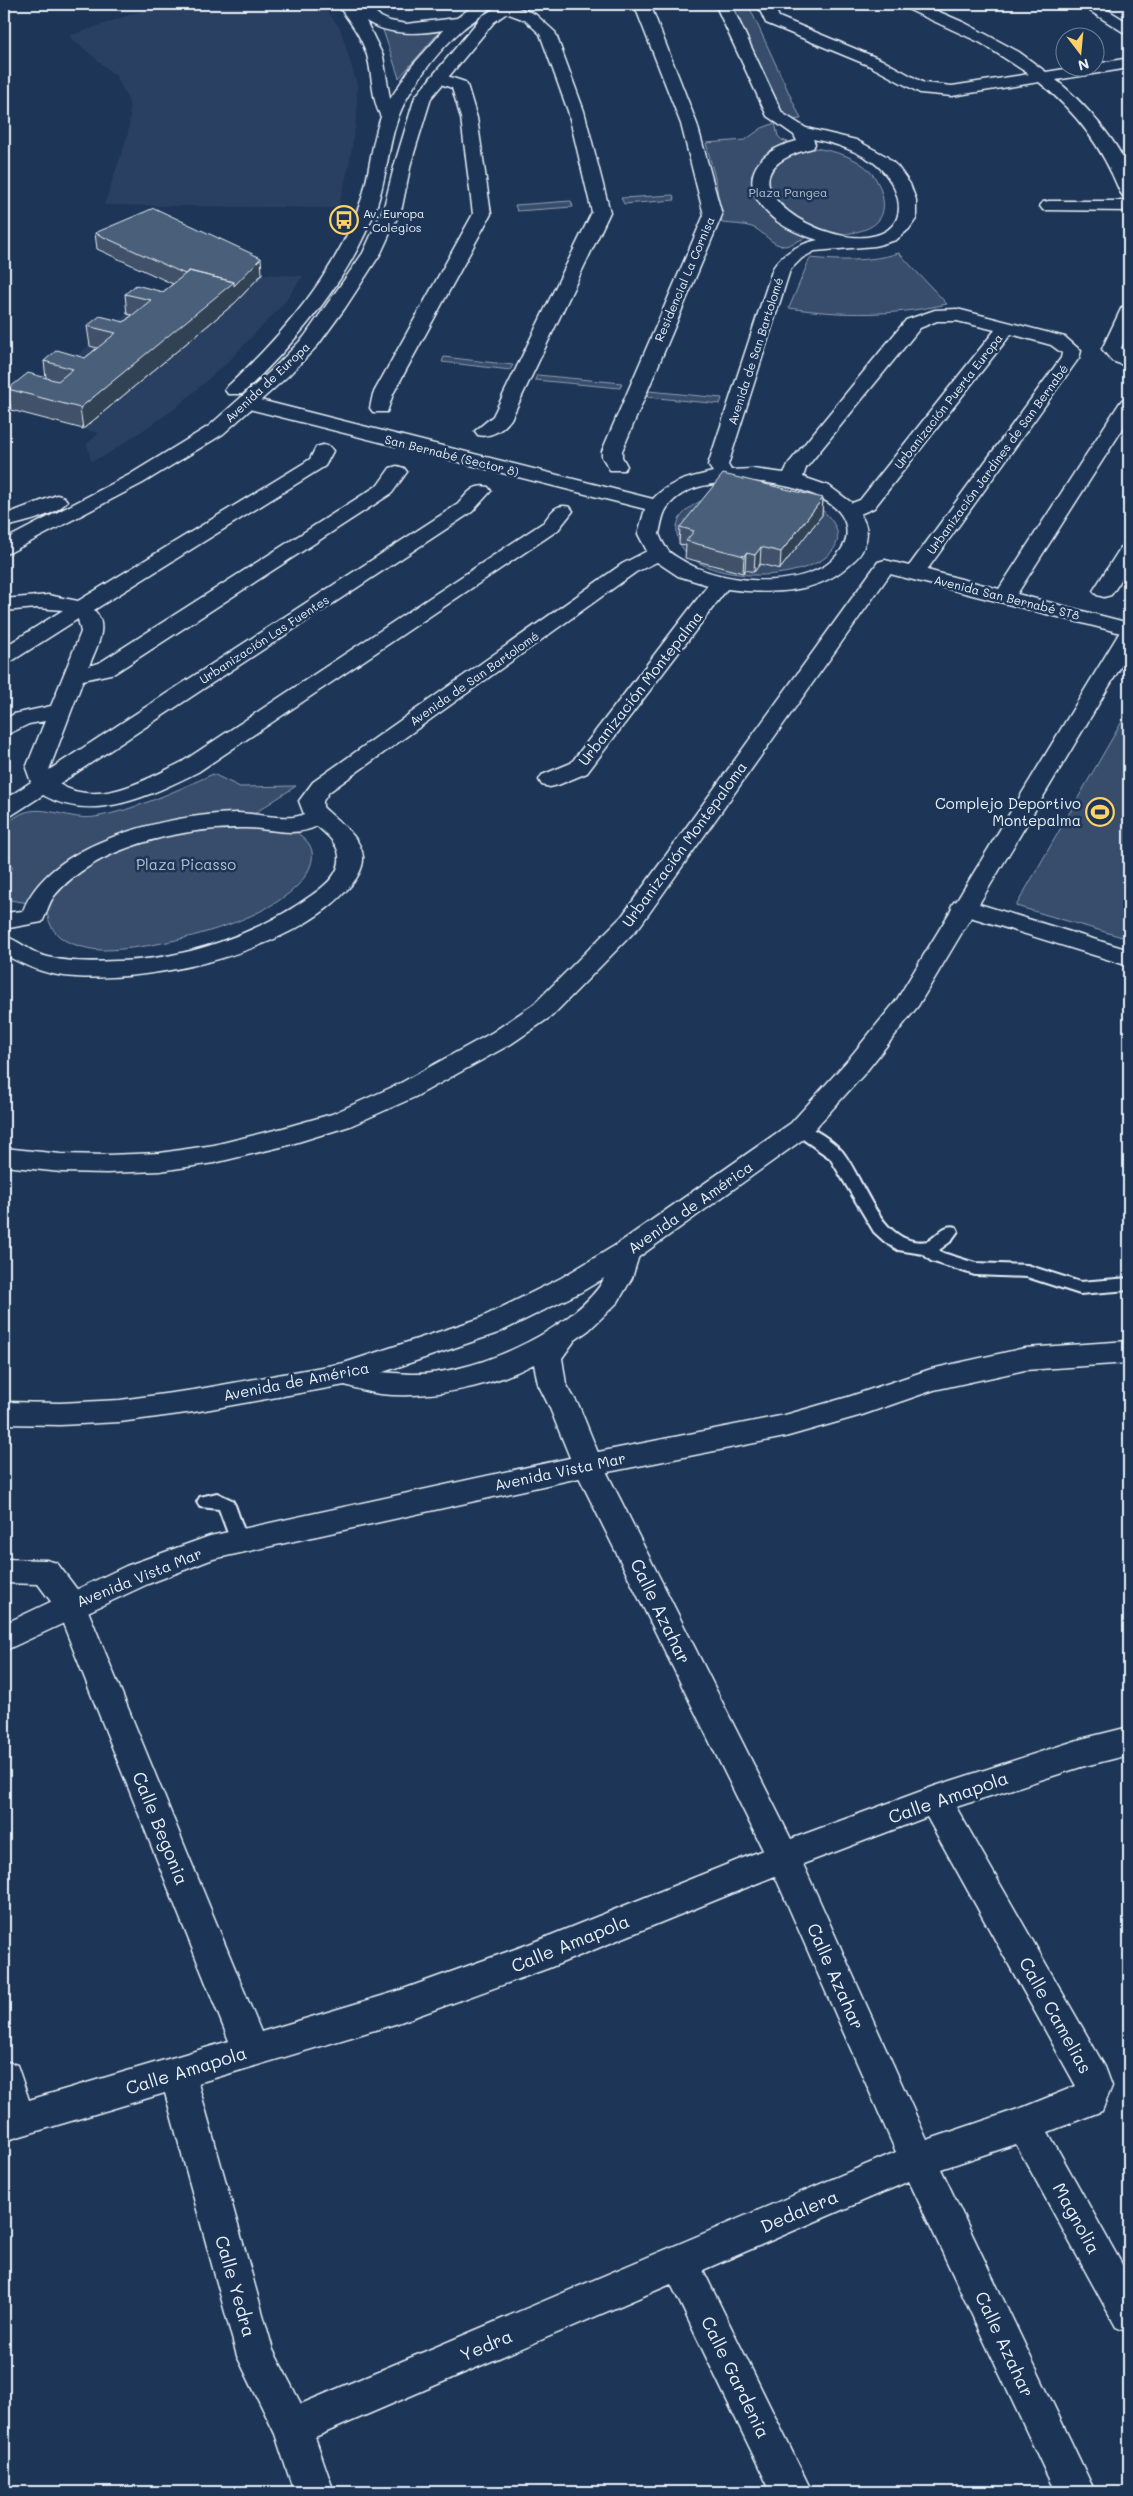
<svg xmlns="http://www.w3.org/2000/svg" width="1133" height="2496" font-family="Mali,sans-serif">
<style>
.built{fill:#2a4162}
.green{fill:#374d6c;stroke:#909fb2}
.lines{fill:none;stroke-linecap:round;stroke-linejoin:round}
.lane-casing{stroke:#e8f1f8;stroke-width:4}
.street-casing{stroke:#e8f1f8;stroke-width:3}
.secondary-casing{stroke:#e8f1f8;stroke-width:3}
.lane{fill:#1d3557;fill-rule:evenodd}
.street{fill:#1d3557;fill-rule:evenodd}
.secondary{fill:#1d3557;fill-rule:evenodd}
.wall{fill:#3f5169;stroke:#e8f1f8}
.shaded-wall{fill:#334255;stroke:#e8f1f8}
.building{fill:#495e7a;stroke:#e8f1f8}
.labels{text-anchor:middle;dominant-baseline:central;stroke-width:5;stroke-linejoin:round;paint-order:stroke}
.far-park-label{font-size:12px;fill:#b3c0ce;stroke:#1d3557}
.far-poi-label{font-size:12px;fill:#e8f1f8;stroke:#1d3557;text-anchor:start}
.far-street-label{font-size:12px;fill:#e8f1f8;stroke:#1d3557}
.street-label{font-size:15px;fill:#e8f1f8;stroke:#1d3557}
.poi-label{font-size:15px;fill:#e8f1f8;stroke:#1d3557;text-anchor:end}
.park-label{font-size:15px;fill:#b3c0ce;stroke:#1d3557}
.near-street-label{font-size:18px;fill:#e8f1f8;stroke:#1d3557}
</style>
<rect width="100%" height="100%" fill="#1d3557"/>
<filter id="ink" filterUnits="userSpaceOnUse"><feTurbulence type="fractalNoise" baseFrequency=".02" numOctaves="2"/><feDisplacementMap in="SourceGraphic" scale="10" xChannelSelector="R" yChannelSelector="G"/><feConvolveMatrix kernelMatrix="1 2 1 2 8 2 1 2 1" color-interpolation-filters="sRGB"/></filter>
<g filter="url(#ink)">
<path class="built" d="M161,4H321L340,28L357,84V113L349,166L338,208L104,205L128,134L130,117L129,102L116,76L69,36Z
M262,274L303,276L283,304L227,363L172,411L106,455L91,461L87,444L99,433L11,410L138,305L173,283Z"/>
<path class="green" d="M732,4H748L801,119L786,120Z
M382,27L441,30L399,78Z
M775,123L778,136L782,140C805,149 831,147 855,160C868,167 877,177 881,191C896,239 838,233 810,237C801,238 792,245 785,246C771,246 764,231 752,227C743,224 732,224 722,223L716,182L706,143L745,140L762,128Z
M673,195L675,200L624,204L621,198Z
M571,201L573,207L517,211L515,205Z
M899,253L947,304C893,316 843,316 789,308L810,258C841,261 869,262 899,253Z
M444,357L513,365L510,370L442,362Z
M537,375L622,383L620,388L535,380Z
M649,391L722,398L720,404L647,397Z
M709,497L820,508C899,576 688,605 677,534C674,514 694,504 709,497Z
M1129,709V939L1016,906Z
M213,774L240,787L296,786L252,815C271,822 297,827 309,844C314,852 313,861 309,869C287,920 155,950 103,950C91,950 77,946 66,941C52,933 47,921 47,906L4,899V878L13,868L4,862V825C10,821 16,816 23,813C45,804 71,821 95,817C136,810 175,791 213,774Z"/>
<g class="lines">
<defs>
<path id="lane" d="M800,1124C814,1128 832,1140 842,1151C865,1180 881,1249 928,1241C938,1236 943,1223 956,1227L958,1231L950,1242L939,1250L943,1253L975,1263L1027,1265L1080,1282L1129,1278V1290L1080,1294L1027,1277L975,1275L931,1261L923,1254L898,1250L885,1242L874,1232L830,1158L794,1133L792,1129L794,1125Z
M217,1493L232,1500L235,1505L248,1542L245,1547L239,1549L233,1547L219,1509L200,1507L197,1502L200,1497Z"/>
<path id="street" d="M508,4L535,14L555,32L584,111L610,212L511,419C503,430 491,438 478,435L475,431L493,416L592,212L568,111L540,34L525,20L501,11L498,8L501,5Z
M634,4H650L697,124L722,215L622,451V457L627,466L624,470H610L602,457V451L704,215L681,124Z
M715,4H731L782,113L806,128L856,140L886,156L898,167L910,184L916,200V219L909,229L896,240L875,246L815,251L802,258L790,270L728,465L731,470L753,469L784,473L789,463L906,320L935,310L957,309L1065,337L1081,351L1079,358L927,570L999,589L1119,404L1122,400L1129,398V419L1017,594L1129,623V635L890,574L640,926L552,1016L511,1044L415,1097L350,1126L285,1146L214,1163L160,1171L107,1173L61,1172L4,1166V1148L61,1154L107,1155L160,1153L214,1145L283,1128L332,1114L397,1085L493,1032L534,1004L622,916L878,562L885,560L909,566L1061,358L1062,353L1051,345L1011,334L874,508L860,514C867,524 869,535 864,546C862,554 856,559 850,564C818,595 769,594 727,589L587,773L558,785L550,787L542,785L539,780L542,775L571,763L708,585L678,576L657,562L636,572L329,792L323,801V807C337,821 361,836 363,857C364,870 353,884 344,893C288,952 155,982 75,977C50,976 26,967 4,954V936C18,940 28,950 41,955C65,963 92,962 117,961C184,960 258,934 312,895C325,886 341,873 339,856C338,843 326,834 317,826C295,838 269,828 245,828C184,827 96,846 55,895C48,903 47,914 42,922L4,929V913L23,911C49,841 171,814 237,813C255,813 290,822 304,814L299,801L313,782L622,564L647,551L638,534L645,509L241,407L238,403L241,399L248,397L653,499C668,482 691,477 713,472L708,465L773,268C784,252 799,244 818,240C802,235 786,229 773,218C735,185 753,151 797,141L794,135L767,116ZM813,139C834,143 855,150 873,162C902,184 915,231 867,237C810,243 710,173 813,148L815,144ZM937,321H957L995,330L860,500L852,503L829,486L803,477L806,468L920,328ZM753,481C782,484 854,495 846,539C844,549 832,562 823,567C784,589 716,582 680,559C676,556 670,554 668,550C664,546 661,539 659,534C661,526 662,515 667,508C685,482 725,482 753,481Z
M757,4H773L779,17L882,60L924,83L952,86L1029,74L981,43L903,7L900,4H921L965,23L1019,52L1046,72L1071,68H1096V64L1129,58V68L1056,80C1078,97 1124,146 1129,174C1131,181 1129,190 1129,197L1123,196L1120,192C1102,147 1077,113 1039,82L952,96L920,93L870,66L766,23Z
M438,73L465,82L467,85L477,118L491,214L393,394L387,412H373L370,408L373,394L473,214L461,118L452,88L432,81L430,78Z
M1049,201H1129V211L1043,210L1040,206L1043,202Z
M1129,305V330L1121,348L1129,354V367L1112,361L1102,349L1120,311L1122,307Z
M323,445L330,447L333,451L325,466L94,610C110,626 96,648 89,666L99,663L378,485L390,468L397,466L404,468L407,472L392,493L115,673L83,680L49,770L458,504C467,494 473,483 488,487L491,491L472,512L59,784C97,808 146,780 182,762L544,522C552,511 556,503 570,507L573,511L558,530L198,772C152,795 93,824 43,795L12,815L4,817V800L31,782L26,768L45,721L29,724L4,736V720L14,714L51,706L81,632L78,619L12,661L4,662V647L63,610L37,608L4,611V599L48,595L78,601L304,463L310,459L316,447Z
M1129,544C1130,567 1124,577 1111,595L1104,597L1097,595L1093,591L1119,550L1122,546Z
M963,899L1129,950V966L954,912L951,907L954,902Z
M626,1242L636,1245L640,1252L632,1278L618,1302L589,1330L575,1340L562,1358L566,1384L579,1406L603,1465L791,1839L935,1786L1081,1739L1129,1727V1755L1081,1767L956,1807L1105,2067L1112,2086L1102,2111L1048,2132L1129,2277V2333L1116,2327L1016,2144L941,2169L1095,2492H1055L909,2181L703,2270L812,2492H771L671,2284L315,2437L334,2492H294L275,2434L237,2356L165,2093L4,2141V2061L17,2065L29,2100L229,2041L58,1611L38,1584L4,1583V1559L46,1560L57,1563L82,1596L261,2032L395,1992L529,1944L763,1850L573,1465L549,1406L538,1384L534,1364C488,1388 431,1399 380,1394C365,1392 349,1386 335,1382L331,1374L335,1366C351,1361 363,1370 379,1372C389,1373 400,1373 410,1374C469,1376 563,1335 599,1287C608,1275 609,1258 616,1245ZM927,1817L1076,2086L1024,2107L927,2140L803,1864ZM775,1876L896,2152L301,2404L273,2350L198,2083L395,2024L549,1968Z"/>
<path id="secondary" d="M337,4H366L381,17L390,21L406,24L457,18L476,4L492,5C485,15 472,21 463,29C440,49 421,73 406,100C388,133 389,170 377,205C351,278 297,341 242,394H228L225,390L228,386C283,334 338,271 362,198C370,172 371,143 381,117C371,98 373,76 367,55C361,35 349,21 337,4ZM366,21C389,36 418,34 444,30L412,66L390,99L383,56Z
M502,4H520L494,22L431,98L411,163L402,207L381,253L345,308L318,345L288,376L223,434L143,483L11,552L4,554V540L129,475L209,426L274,368L304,337L363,253L384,207L395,163L415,97L482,16Z
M1079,4H1098L1129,23V34L1123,32Z
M57,495L64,497L67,501C58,515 20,524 4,527V515Z
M1129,629V653L918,1006L865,1073L809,1135L636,1259L581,1292L498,1333L345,1385L194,1412L120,1422L60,1425L4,1424V1402L60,1403L120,1400L194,1390L344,1363L478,1319L561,1278L616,1245L791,1123L847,1061L896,1001L1118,635L1121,630Z
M1129,1341V1363L1025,1370L934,1390L862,1415L785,1437L588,1476L213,1559L148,1584L4,1651V1624L126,1566L210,1536L588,1454L785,1415L848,1397L931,1369L1025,1348Z"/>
</defs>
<use href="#lane" class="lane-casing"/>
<use href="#street" class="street-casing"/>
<use href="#secondary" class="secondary-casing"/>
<use href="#lane" class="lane"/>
<use href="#street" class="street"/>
<use href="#secondary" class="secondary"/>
</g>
<path class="wall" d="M95,233L262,274L236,302L83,429L11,410L8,389L46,378L44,361L85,358L97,348L90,346L87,326L124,322L132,315L127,314L125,294L163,292L173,284L97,249Z
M823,498L822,515L780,569L760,564L754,572L745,570L743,573L685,558L686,545L679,544L680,527Z"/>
<path class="shaded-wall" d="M261,258L262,274L236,302L83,429L80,408Z
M823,498L822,515L780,569L781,552Z
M761,547L760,564L754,572L755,555Z
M746,553L745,570L743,573L744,556Z"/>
<path class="building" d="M154,208L261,258L234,286V282L189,271L185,274L95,233Z
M189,271L234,282L80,408L8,389L28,373L58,381L73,369L44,361L57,350L85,358L116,333L87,326L100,316L124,322L151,300L125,294L136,285L163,292Z
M723,474L823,498L781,552L761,547L755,555L746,553L744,556L686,541L694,531L680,527Z"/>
</g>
<defs>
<symbol id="bus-ring" viewBox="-11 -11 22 22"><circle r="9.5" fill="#1d3557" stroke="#ffd166" stroke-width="1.5"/><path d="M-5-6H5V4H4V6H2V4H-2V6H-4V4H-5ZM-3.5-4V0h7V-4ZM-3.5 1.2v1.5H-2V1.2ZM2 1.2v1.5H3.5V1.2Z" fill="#ffd166"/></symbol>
<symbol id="stadium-ring" viewBox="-11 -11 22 22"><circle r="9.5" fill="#1d3557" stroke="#ffd166" stroke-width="1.5"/><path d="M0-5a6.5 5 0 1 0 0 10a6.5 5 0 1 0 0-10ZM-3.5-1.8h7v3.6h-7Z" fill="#ffd166"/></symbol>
</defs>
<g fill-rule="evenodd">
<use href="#bus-ring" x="328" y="204" width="32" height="32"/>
<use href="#stadium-ring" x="1084" y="796" width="32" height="32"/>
</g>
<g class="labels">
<g class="far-park-label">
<text x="788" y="192">Plaza Pangea</text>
</g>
<g class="far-poi-label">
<text x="363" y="213">Av. Europa<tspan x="363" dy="14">- Colegios</tspan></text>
</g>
<g class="far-street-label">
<text transform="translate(684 279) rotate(-67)">Residencial La Cornisa</text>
<text transform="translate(755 351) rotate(-72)">Avenida de San Bartolomé</text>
<text transform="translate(267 382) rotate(-43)">Avenida de Europa</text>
<text transform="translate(948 401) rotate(-52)">Urbanización Puerta Europa</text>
<text transform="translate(452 455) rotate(14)">San Bernabé (Sector 8)</text>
<text transform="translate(997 459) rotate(-54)">Urbanización Jardines de San Bernabé</text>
<text transform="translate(1007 597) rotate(14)">Avenida San Bernabé ST8</text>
<text transform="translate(264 639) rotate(-33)">Urbanización Las Fuentes</text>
<text transform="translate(474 678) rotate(-35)">Avenida de San Bartolomé</text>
</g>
<g class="street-label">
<text transform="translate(640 688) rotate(-52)">Urbanización Montepalma</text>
<text transform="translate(684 844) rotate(-54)">Urbanización Montepaloma</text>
<text transform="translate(690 1207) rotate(-35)">Avenida de América</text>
<text transform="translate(296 1381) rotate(-11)">Avenida de América</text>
<text transform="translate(560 1471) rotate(-12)">Avenida Vista Mar</text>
<text transform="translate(139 1577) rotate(-22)">Avenida Vista Mar</text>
</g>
<g class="poi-label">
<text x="1081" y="803">Complejo Deportivo<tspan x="1081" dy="17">Montepalma</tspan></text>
</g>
<g class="park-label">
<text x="186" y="864">Plaza Picasso</text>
</g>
<g class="near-street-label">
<text transform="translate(661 1611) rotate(64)">Calle Azahar</text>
<text transform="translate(948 1797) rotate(-19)">Calle Amapola</text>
<text transform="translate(161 1828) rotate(68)">Calle Begonia</text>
<text transform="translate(570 1943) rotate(-22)">Calle Amapola</text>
<text transform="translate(836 1976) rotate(66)">Calle Azahar</text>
<text transform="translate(1056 2015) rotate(61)">Calle Camelias</text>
<text transform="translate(186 2070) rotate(-17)">Calle Amapola</text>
<text transform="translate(799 2211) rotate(-23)">Dedalera</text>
<text transform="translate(1077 2218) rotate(61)">Magnolia</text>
<text transform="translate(236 2286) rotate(74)">Calle Yedra</text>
<text transform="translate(1005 2344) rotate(65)">Calle Azahar</text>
<text transform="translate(486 2345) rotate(-23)">Yedra</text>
<text transform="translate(736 2377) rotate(64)">Calle Gardenia</text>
</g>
</g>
<rect width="1133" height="2496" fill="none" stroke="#1d3557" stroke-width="20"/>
<rect x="10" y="10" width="1113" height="2476" fill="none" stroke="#e8f1f8" stroke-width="2" filter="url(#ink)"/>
<g transform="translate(1080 52) rotate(164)"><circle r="24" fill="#1d3557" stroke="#6e8097"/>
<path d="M0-4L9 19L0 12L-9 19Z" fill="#ffd166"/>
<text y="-8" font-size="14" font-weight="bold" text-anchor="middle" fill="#e8f1f8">N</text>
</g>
</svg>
